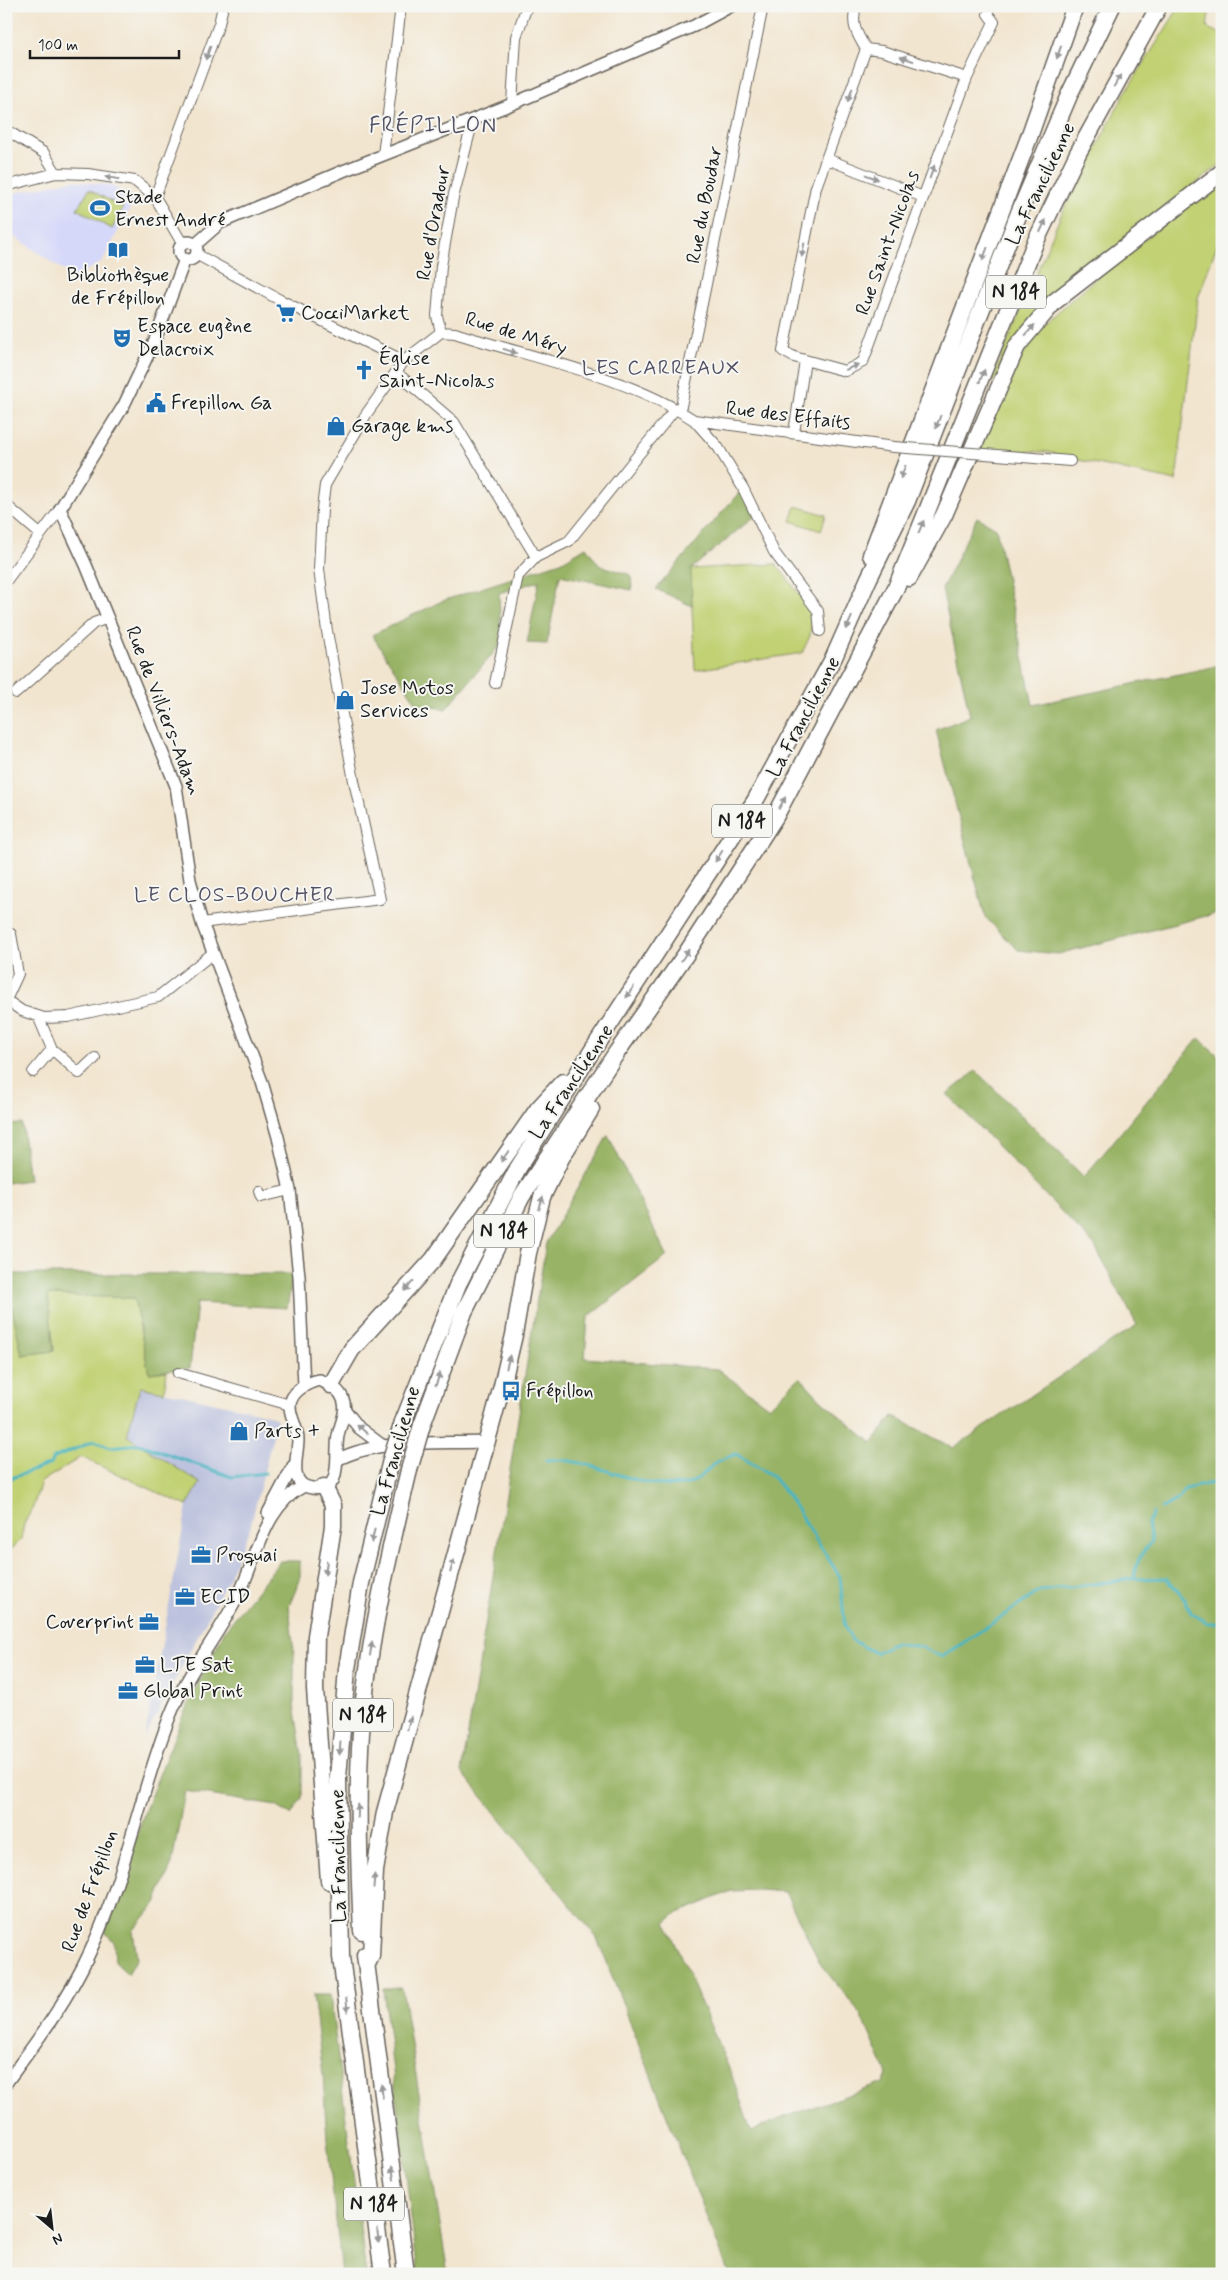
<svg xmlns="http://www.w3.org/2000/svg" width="1228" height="2280" font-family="Mynerve,sans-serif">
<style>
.built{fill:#d5d8f9}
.industrial{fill:#bdc3de}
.green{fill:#c1d173;stroke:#6e7648}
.forest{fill:#98b365;stroke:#5a6840;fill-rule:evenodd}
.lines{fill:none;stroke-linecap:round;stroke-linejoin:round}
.stream{stroke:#48b6c2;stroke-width:3}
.minor-casing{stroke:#67625b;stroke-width:12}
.tertiary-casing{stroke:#67625b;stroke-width:14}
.trunk-casing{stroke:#67625b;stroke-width:19}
.minor{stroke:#fff;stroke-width:10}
.tertiary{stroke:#fff;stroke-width:11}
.trunk{stroke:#fff;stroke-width:16}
.minor-bridge-casing{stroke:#67625b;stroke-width:12;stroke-linecap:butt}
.trunk-bridge-casing{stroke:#67625b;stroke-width:19;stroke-linecap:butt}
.minor-bridge{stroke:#fff;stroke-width:10}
.trunk-bridge{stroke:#fff;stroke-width:16}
.oneway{fill:#999}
.labels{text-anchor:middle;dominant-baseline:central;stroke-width:4;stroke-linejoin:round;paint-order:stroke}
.shield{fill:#f6f6f2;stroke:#5d5d5c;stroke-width:1}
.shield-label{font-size:19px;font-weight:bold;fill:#1c1c1c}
.street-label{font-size:20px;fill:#1c1c1c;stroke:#f6f6f2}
.poi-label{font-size:20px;fill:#1c1c1c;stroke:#f6f6f2;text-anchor:start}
.neighbourhood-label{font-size:21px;letter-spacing:1px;fill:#545063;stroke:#f6f6f2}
.quarter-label{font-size:22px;letter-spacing:1px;fill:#545063;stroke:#f6f6f2}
</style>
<rect width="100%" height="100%" fill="#f6f6f2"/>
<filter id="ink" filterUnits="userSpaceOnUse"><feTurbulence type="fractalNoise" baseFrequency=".02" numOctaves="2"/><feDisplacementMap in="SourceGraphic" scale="10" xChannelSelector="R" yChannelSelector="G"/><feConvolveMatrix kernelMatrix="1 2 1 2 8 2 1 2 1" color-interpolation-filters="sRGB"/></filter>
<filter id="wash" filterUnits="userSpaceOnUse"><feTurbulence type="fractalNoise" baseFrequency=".0096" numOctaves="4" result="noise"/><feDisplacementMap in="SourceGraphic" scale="20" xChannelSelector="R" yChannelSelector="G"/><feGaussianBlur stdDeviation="1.12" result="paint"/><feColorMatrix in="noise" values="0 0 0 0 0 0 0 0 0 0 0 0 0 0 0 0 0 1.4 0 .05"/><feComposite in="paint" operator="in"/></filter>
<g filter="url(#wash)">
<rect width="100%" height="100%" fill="#f2e5cf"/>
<path class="built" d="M73,180L112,186L135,199L102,262L85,271L78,280L6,231V192L10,194Z"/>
<path class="industrial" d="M140,1386L266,1414L277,1419L250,1528L227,1581L145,1737L187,1506L200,1484L127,1436Z"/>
<path class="green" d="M1180,6H1210L1207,28L1222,34V163L1089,268L994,381H991L1061,215L1125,93Z
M1222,178V231L1198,298L1176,481L1060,456L1049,452L977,450L1004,384L1041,327L1103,272Z
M89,189L123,208L112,229L77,209Z
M796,506L826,515L821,531L791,521Z
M776,564L813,612L810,636L802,653L695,670L690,569Z
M6,1294H9L22,1355L54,1351L48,1295L134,1298L149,1373L167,1371L164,1392L140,1387L127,1436L200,1483L187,1506L81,1457L41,1482L33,1507L24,1524L21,1540L6,1554Z"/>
<path class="forest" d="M743,488L755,516L691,569L692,606L656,589Z
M977,517L996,528L1033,705L1222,665V912L1058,954L1018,950L985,917L936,730L970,716L942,589Z
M586,547L599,565L631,575L632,590L560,575L547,644L527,643L539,581L499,593L501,644L446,709L417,704L372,635L442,601L561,562Z
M1199,1038L1222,1059V2274H729L597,1938L462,1772L546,1243L608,1135L667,1256L588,1317L585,1358L717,1369L769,1407L800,1377L821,1400L872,1443L893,1416L953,1448L1137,1325L1094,1245L947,1094L976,1071L1084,1177ZM759,1890L785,1892L821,1965L861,2014L887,2074L883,2083L790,2115L751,2131L731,2073L666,1922L676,1914L731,1891Z
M22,1124L29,1180L6,1183V1125Z
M6,1274H293L287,1308L197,1303L190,1368L149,1373L134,1298L48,1295L54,1351L22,1355L9,1294H6Z
M280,1561H300V1580L289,1606L294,1654V1705L302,1755V1798L291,1815L276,1806L185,1791L172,1863L156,1903L133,1931L137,1958L128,1974L115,1962L114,1942L105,1932L145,1810L184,1713L225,1630Z
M402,1988L448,2274H418L383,1989Z
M313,1995H330L366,2274H342L327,2140L323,2074Z"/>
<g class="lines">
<path class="stream" d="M546,1460C592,1456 634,1490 681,1485C699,1484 705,1469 719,1461C724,1458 731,1456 736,1454L771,1475L787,1494L840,1577L845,1628L852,1640L875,1653L895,1643L921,1647L942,1657L1040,1591L1131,1579L1167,1578L1185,1600L1191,1613L1208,1623H1217L1222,1626
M6,1480L51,1464L54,1458L94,1441L111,1447L139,1444L232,1477L265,1473
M1162,1508L1178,1499L1185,1489L1217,1482C1224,1469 1218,1457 1222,1443
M1134,1579C1135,1563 1141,1554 1151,1542L1148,1523L1153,1513"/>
</g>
</g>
<g filter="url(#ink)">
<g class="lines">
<defs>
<path id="minor" d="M856,6C851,24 856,33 866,49L816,187L783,351L794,357L845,371L863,362L967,78L882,51L866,49
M967,78L994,22L988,14
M512,104L516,37L527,6
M6,130L44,153L56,173
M383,155L401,6
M827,159L923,197
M6,186L56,173L88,174L135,181L155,197L182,243
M155,197L219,24L223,6
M196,254L280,300L404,361
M441,332L437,316L441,266L453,198L473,120
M397,373L454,422L536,557
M680,411L763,6
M694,420L718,447L743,488L774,552L818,611L820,631
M794,433L805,360
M985,454L1070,461
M6,505L40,534
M6,581L60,509
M495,683L518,576L536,557L569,541L675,409
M16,693L94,623L108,618
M202,923L380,899L354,781L327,631L319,569L322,509L325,485L367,413L404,361L441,332L455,333C532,358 625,375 694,420L894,447
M11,934L18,974L6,1000L22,1011L44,1018L68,1017L158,997L213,953
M52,1049L79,1073L95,1058
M33,1072L52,1049L38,1016
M259,1191L261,1197L290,1190
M178,1373L290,1405"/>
<path id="tertiary" d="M179 251a9 9 0 1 1 18 0a9 9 0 1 1-18 0Z
M195,245L220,223L343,171L512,104L694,26L731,6
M185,259L155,340L124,405L60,509L86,565L176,786L190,880L202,923L262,1082L278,1137L290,1190L299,1276L304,1386
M320,1380C329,1385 339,1388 343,1399C348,1411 340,1424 338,1436C334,1454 345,1494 312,1488C287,1485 298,1456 298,1440C298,1428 290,1418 290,1406C290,1392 308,1382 320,1380Z
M345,1410L359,1428L383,1446
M337,1460C378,1438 440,1444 486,1442
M268,1513L293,1466
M6,2083C37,2041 68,2000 90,1952C125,1877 140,1793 170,1716C187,1672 219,1635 239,1594C257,1557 265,1505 304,1486"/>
<path id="trunk" d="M871,555L1028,140L1075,6
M909,578L944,515L1017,346L1054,302L1222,172
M331,1385L352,1349L433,1260L538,1109L563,1082
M403,1422L458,1284L518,1168L592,1051L755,801L834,657L869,578L907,501L1019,213L1070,93L1112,6
M422,1425L464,1312L522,1196L617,1052L686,954L775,817L896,588L1035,243L1078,153L1159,6
M324,1487L333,1505V1526L316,1636L315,1689L329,1881
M362,1931C359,1870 357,1810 360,1749C365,1654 387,1562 409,1470
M365,1955L406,2274
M367,1964L371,1956L375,1871L385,1812L502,1386L514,1335L528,1253L542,1197L561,1158L591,1109
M383,2274L341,1957L338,1778L347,1669L361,1583L391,1460"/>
</defs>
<use href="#minor" class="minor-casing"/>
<use href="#tertiary" class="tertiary-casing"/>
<use href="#trunk" class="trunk-casing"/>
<use href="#minor" class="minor"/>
<use href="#tertiary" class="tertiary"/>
<use href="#trunk" class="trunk"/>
<defs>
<path id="minor-bridge" d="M894,447L985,454"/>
<path id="trunk-bridge" d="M391,1460L403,1422
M409,1470L422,1425"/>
</defs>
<use href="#minor-bridge" class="minor-bridge-casing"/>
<use href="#trunk-bridge" class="trunk-bridge-casing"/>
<use href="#minor-bridge" class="minor-bridge"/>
<use href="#trunk-bridge" class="trunk-bridge"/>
</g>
<defs><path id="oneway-solid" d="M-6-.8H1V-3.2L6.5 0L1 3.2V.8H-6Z" transform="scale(1.25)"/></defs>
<g class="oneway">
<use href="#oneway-solid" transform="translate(1059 52) rotate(109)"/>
<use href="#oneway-solid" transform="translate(208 53) rotate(110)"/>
<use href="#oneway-solid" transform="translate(907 59) rotate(-162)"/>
<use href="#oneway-solid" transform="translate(1117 81) rotate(-61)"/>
<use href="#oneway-solid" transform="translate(850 95) rotate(110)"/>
<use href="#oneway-solid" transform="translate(932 172) rotate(-70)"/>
<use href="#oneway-solid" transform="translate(872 177) rotate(21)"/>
<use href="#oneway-solid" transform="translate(112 178) rotate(-171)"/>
<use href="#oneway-solid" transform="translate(1043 226) rotate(-65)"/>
<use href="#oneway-solid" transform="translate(803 250) rotate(101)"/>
<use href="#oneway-solid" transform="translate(985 254) rotate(111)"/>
<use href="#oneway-solid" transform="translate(1030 330) rotate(-49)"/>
<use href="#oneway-solid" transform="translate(510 351) rotate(17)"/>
<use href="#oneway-solid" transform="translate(852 367) rotate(-24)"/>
<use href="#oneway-solid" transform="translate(982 376) rotate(-68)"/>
<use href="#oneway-solid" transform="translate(938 422) rotate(111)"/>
<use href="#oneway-solid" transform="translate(903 472) rotate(111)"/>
<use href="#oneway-solid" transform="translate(921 527) rotate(-67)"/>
<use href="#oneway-solid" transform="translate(849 623) rotate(114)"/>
<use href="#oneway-solid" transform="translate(782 803) rotate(-61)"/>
<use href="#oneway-solid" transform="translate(719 856) rotate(123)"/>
<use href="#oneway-solid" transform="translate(685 955) rotate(-56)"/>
<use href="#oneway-solid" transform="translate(630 992) rotate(124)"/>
<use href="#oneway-solid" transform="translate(505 1156) rotate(125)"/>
<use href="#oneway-solid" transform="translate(541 1203) rotate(-74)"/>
<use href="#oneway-solid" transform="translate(409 1286) rotate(132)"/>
<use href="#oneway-solid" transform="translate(508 1362) rotate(-76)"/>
<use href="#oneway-solid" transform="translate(438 1379) rotate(-70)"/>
<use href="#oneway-solid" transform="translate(362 1429) rotate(-138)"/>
<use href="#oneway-solid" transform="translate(373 1536) rotate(104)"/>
<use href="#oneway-solid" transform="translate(452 1566) rotate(-75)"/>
<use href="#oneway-solid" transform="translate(326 1568) rotate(98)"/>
<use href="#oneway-solid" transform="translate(371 1649) rotate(-81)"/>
<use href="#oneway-solid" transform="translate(409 1723) rotate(-75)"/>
<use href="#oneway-solid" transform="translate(340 1748) rotate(94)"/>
<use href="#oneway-solid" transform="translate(358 1811) rotate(-88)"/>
<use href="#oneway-solid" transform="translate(374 1881) rotate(-86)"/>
<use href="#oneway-solid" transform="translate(347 2005) rotate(84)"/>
<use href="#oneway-solid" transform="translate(382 2091) rotate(-96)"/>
<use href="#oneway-solid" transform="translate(393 2173) rotate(-99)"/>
<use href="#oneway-solid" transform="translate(378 2236) rotate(83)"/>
</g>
</g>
<defs>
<symbol id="stadium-bare" viewBox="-9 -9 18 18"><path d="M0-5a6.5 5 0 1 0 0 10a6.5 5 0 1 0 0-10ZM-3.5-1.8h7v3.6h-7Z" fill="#1f6fb2" stroke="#f6f6f2" stroke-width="2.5" paint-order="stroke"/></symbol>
<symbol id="library-bare" viewBox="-9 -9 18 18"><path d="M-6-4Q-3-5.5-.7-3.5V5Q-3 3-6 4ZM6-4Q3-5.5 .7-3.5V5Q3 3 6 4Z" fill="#1f6fb2" stroke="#f6f6f2" stroke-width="2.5" paint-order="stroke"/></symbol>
<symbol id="supermarket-bare" viewBox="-9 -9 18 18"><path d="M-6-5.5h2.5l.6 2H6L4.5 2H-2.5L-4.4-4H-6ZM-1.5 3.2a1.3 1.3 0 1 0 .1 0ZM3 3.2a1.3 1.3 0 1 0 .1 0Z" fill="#1f6fb2" stroke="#f6f6f2" stroke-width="2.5" paint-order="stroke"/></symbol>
<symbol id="theatre-bare" viewBox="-9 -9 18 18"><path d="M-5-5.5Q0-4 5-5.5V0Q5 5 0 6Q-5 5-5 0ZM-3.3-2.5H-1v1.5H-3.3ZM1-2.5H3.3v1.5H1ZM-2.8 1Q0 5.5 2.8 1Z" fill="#1f6fb2" stroke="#f6f6f2" stroke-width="2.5" paint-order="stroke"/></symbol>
<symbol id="church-bare" viewBox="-9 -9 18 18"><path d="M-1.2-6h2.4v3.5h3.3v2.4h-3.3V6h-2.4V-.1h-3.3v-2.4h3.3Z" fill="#1f6fb2" stroke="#f6f6f2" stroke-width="2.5" paint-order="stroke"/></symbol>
<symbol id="civic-bare" viewBox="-9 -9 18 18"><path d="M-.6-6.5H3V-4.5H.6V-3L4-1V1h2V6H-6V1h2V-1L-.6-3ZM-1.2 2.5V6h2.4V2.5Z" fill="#1f6fb2" stroke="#f6f6f2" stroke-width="2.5" paint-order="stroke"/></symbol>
<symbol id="shop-bare" viewBox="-9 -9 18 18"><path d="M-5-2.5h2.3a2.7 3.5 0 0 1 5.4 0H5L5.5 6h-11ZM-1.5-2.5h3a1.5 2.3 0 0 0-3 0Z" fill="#1f6fb2" stroke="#f6f6f2" stroke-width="2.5" paint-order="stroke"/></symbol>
<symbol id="bus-bare" viewBox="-9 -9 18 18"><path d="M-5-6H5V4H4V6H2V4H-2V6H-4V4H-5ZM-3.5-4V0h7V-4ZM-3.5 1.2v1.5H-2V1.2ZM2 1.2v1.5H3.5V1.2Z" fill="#1f6fb2" stroke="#f6f6f2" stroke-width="2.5" paint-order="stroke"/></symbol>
<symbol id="office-bare" viewBox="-9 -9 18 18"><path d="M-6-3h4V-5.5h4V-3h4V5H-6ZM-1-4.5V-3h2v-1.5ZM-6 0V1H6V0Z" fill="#1f6fb2" stroke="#f6f6f2" stroke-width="2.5" paint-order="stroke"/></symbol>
</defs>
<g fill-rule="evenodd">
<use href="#stadium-bare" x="86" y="194" width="28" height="28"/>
<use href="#library-bare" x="104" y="236" width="28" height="28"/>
<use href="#supermarket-bare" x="272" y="299" width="28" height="28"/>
<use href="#theatre-bare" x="108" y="324" width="28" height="28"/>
<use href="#church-bare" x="350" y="356" width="28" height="28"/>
<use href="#civic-bare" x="142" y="389" width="28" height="28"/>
<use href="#shop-bare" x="322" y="412" width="28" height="28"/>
<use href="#shop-bare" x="331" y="686" width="28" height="28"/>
<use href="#bus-bare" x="497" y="1377" width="28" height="28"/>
<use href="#shop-bare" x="225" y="1417" width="28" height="28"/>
<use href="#office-bare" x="187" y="1541" width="28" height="28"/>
<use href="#office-bare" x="171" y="1583" width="28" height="28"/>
<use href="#office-bare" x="135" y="1608" width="28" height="28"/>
<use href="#office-bare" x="131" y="1651" width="28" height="28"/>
<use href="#office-bare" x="114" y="1677" width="28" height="28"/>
</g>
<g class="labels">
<g class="shield">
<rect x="986" y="275.5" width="60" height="33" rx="4"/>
<rect x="712" y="804.5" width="60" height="33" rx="4"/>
<rect x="474" y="1214.5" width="60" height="33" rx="4"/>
<rect x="333" y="1698.5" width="60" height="33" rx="4"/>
<rect x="344" y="2187.5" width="60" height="33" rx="4"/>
</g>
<g class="shield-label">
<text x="1016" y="292">N 184</text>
<text x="742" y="821">N 184</text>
<text x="504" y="1231">N 184</text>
<text x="363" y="1715">N 184</text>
<text x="374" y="2204">N 184</text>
</g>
<g class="street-label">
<text transform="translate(1041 184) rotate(-64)">La Francilienne</text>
<text transform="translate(705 205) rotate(-79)">Rue du Boudar</text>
<text transform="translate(434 223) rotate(-80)">Rue d'Oradour</text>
<text transform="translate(888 243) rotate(-70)">Rue Saint-Nicolas</text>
<text transform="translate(516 334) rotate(17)">Rue de Méry</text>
<text transform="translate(788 416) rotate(7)">Rue des Effaits</text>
<text transform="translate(163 711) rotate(69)">Rue de Villiers-Adam</text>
<text transform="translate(804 717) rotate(-62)">La Francilienne</text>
<text transform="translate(572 1082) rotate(-56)">La Francilienne</text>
<text transform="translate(396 1451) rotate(-74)">La Francilienne</text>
<text transform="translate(339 1856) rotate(-91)">La Francilienne</text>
<text transform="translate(90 1891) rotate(-70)">Rue de Frépillon</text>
</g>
<g class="poi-label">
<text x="115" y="197">Stade<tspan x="115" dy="23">Ernest André</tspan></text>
<text x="118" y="275" text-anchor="middle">Bibliothèque<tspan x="118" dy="23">de Frépillon</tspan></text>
<text x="301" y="313">CocciMarket</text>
<text x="137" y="326">Espace eugène<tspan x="137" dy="23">Delacroix</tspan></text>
<text x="379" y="358">Église<tspan x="379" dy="23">Saint-Nicolas</tspan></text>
<text x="171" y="403">Frepillon Ga</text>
<text x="351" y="426">Garage kms</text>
<text x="360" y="688">Jose Motos<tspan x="360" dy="23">Services</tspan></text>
<text x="526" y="1391">Frépillon</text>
<text x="254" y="1431">Parts +</text>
<text x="216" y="1555">Proquai</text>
<text x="200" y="1597">ECID</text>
<text x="134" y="1622" text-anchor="end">Coverprint</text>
<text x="160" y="1665">LTE Sat</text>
<text x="143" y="1691">Global Print</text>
</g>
<g class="neighbourhood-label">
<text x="661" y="368">LES CARREAUX</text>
<text x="235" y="895">LE CLOS-BOUCHER</text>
</g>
<g class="quarter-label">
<text x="433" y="126">FRÉPILLON</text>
</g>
</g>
<rect width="1228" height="2280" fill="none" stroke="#f6f6f2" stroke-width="25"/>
<g transform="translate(52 2228) rotate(152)" stroke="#f6f6f2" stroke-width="4" paint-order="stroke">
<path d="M0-4L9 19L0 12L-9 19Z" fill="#1c1c1c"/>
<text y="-8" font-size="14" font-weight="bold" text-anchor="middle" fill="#1c1c1c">N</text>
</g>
<path d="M30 50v8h149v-8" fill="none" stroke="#1c1c1c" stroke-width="2.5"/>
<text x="38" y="50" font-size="15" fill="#1c1c1c" stroke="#f6f6f2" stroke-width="4" paint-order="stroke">100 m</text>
</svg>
